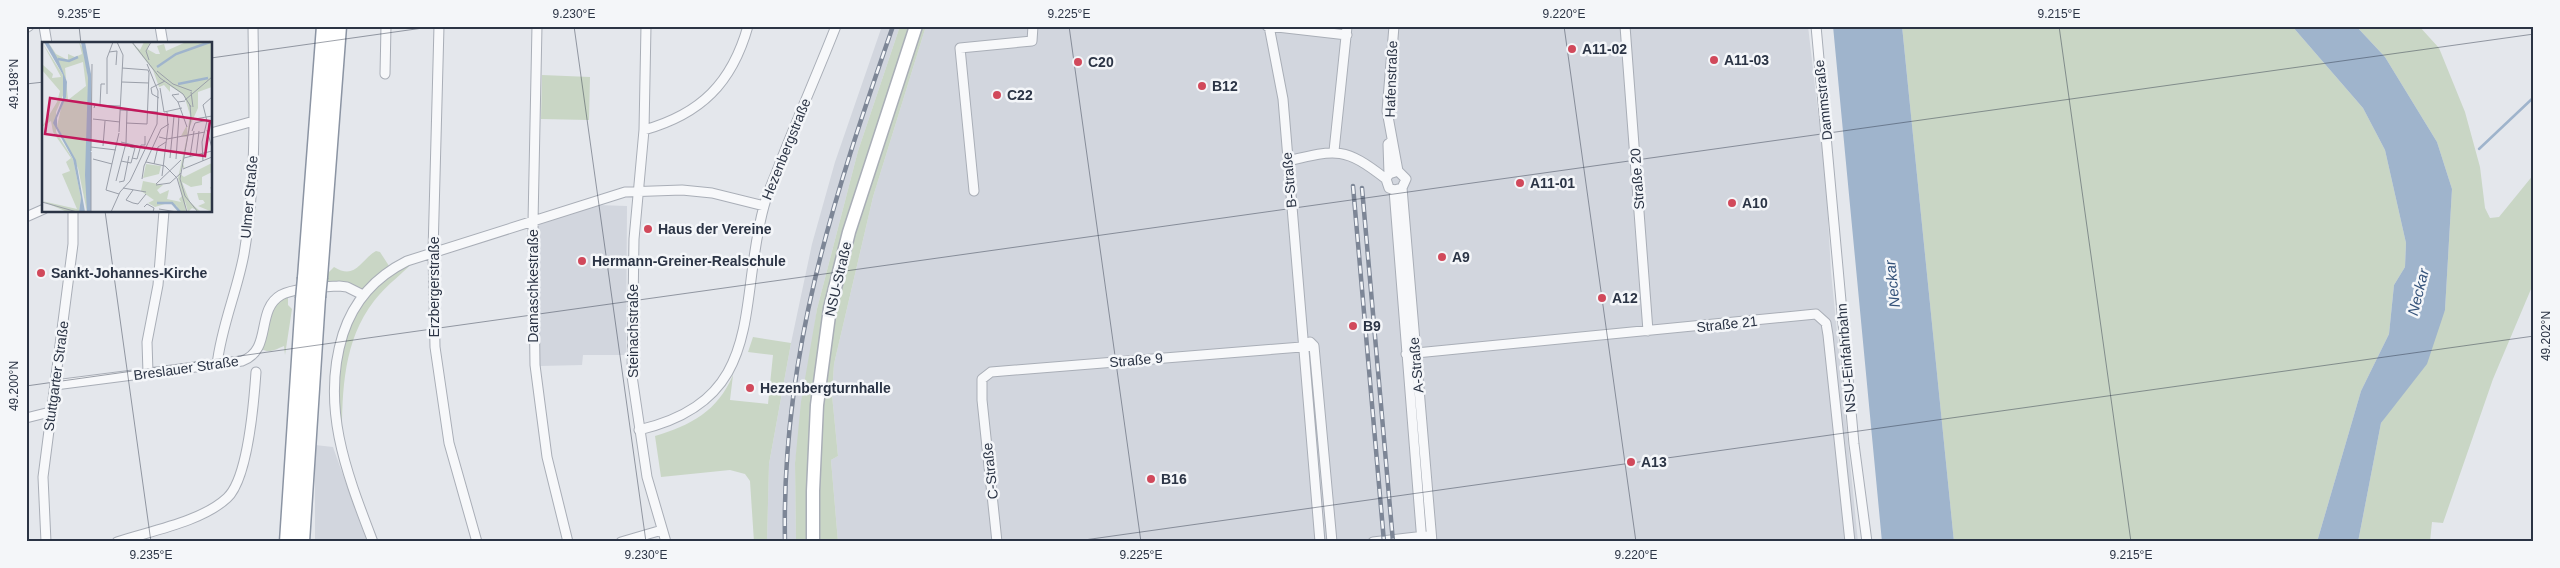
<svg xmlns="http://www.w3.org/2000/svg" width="2560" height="568" font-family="Helvetica,sans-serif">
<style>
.built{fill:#d2d6de}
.green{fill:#c9d6c5}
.water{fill:#9fb4cc}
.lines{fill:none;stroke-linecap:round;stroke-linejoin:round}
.stream{stroke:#9fb4cc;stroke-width:2.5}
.street-casing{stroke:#a9aeb7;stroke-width:11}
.secondary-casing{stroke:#a9aeb7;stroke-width:15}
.highway-casing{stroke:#8b94a3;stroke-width:19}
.street{stroke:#f7f8fa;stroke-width:9}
.secondary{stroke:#fff;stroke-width:12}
.highway{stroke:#fff;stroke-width:16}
.rail-casing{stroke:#7d8696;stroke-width:4.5}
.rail{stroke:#f4f6f9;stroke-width:2.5;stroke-dasharray:8;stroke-linecap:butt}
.highway-bridge-casing{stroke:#8b94a3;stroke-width:19;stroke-linecap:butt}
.highway-bridge{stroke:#fff;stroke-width:16}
.ticks{fill:none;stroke:#2b3445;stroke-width:1;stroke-opacity:0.45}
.poi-dot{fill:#d1495b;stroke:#f4f6f9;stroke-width:2}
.labels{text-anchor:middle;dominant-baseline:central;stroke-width:5;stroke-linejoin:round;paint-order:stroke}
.poi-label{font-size:14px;font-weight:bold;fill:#2b3445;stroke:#f4f6f9;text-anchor:start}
.street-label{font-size:14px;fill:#2b3445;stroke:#f4f6f9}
.water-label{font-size:15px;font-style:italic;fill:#34527a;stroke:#f4f6f9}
.inset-river{fill:none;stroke:#9fb4cc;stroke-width:2.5}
.inset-road{fill:none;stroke:#9a9fa9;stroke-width:1}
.view{fill:#c2185b;fill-opacity:0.15;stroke:#c2185b;stroke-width:2.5}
.inset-edge{fill:none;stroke:#2b3445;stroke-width:2.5}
.neatline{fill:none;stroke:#2b3445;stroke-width:2}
.ticks-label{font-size:12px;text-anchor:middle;fill:#2b3445}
</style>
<rect width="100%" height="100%" fill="#e4e7ec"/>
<path class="built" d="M882,26H900L858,151L817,309L795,463L796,542H767L769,464L791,343L812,244L835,162Z
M926,26H1808L1826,182L1831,272L1858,542H838L831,460L838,456L832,395L834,364L873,197Z
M597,205L627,206L626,355H583L582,365L540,366L537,316L538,225Z
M315,445L333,447L367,542H315Z"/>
<path class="green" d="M900,26H926L873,197L834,364L832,395L838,456L831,460L838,542H796L795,463L801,402L817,309L858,151Z
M1902,26H2292L2363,108L2385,150L2406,243L2405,267L2394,285L2389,334L2361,391L2317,542H1954Z
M2356,26H2419L2439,48L2465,112L2480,167L2485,208L2490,218L2499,217L2534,174V282L2493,379L2443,523L2432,522L2430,542H2358L2381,423L2395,402L2445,310L2452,189L2437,142L2385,57Z
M542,75L590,77L589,120L541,119Z
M376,251L380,252L391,269L418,257C404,273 387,284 374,301C340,345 342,402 342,455L337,430V352L362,295L328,287V273L334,267C356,281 361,259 376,251Z
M288,293V305L292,309L285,355L284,346C274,350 270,354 259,348L269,306Z
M753,337L791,343L769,464L767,542H754L750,481L745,474L730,470L661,477L655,436C691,425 717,412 733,375L730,400L768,404L773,355L748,352Z"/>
<path class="water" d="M1833,26H1902L1954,542H1882Z
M2292,26H2356L2385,57L2437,142L2452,189L2445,310L2427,364L2381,423L2358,542H2317L2361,391L2389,334L2394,285L2405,267L2406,243L2385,150L2363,108Z"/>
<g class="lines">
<path class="stream" d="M2479,149L2534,97"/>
<defs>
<path id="street" d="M44,26L47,44
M160,26L163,44
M439,26L433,252L435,347L449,443L477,542
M537,26L533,222L535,365L547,457L568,542
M646,26L644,130L634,239L632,376L647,477L666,542
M1267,26L1347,35
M1269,26L1283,99L1320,542
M1394,26L1387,111L1398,171
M1625,26L1648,331
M1816,26L1854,444L1867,542
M26,28L29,26
M385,74L386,26
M644,130C701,114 732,83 748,26
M211,133L254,121
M1334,151L1347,27
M1288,161C1337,149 1345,147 1386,179
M1389,174L1388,144L1392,141
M1402,188L1394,190L1389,188L1386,179L1389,174L1398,171L1406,179L1402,188L1432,542
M1394,190L1422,542
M974,191L960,48L1032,41L1033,26
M26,217L44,209
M1310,342L1314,346L1332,542
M1406,354L1816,314L1826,323L1828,335L1850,542
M217,365C221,327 237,292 244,254C257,179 254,102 253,26
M148,373L147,342L158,285L164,211
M55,385L242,361C273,350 255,310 281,295C294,288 324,287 339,286L347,287L363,295
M26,418L50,412
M639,430C768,400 737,304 764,206C768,191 775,177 780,163C798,117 818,72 836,26
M46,542L43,477L73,244V211
M117,542C150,531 201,522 227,498C248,479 254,401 256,372
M373,542C347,474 320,407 343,334C354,300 375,277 407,261L625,192L682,190L712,193L764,206
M621,542L662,530
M997,542L982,400V379L991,372L1314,346
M1373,542L1425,536"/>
<path id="secondary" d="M813,542V491L817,405L830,308L849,232L916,26"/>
<path id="highway" d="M319,277L338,26
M306,278L325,26
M288,542L304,299
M301,542L317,297"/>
</defs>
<use href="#street" class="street-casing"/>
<use href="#secondary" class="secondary-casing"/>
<use href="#highway" class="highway-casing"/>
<use href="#street" class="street"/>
<use href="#secondary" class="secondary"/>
<use href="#highway" class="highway"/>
<defs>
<path id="rail" d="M1353,186L1384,542
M1362,188L1393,542
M785,542C781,356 833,199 893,26"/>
</defs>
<use href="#rail" class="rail-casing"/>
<use href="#rail" class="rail"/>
<defs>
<path id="highway-bridge" d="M317,297L319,277
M304,299L306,278"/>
</defs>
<use href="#highway-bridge" class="highway-bridge-casing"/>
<use href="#highway-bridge" class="highway-bridge"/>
</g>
<path class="ticks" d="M79,26L81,44M574,26L646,542M1069,26L1141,542M1564,26L1636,542M2059,26L2131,542M211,58L437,26M26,84L44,82M105,211L151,542M26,386L2534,34M1070,542L2534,336"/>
<g class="poi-dot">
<circle cx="1572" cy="49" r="5"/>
<circle cx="1714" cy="60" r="5"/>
<circle cx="1078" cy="62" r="5"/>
<circle cx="1202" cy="86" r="5"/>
<circle cx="997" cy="95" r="5"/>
<circle cx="1520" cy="183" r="5"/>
<circle cx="1732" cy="203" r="5"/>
<circle cx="648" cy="229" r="5"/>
<circle cx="1442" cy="257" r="5"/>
<circle cx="582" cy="261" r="5"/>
<circle cx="41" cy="273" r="5"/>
<circle cx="1602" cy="298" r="5"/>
<circle cx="1353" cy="326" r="5"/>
<circle cx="750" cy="388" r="5"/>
<circle cx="1631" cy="462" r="5"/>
<circle cx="1151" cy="479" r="5"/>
</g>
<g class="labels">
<g class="poi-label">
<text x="1582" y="49">A11-02</text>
<text x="1724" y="60">A11-03</text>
<text x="1088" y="62">C20</text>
<text x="1212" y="86">B12</text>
<text x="1007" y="95">C22</text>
<text x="1530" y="183">A11-01</text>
<text x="1742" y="203">A10</text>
<text x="658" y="229">Haus der Vereine</text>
<text x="1452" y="257">A9</text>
<text x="592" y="261">Hermann-Greiner-Realschule</text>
<text x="51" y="273">Sankt-Johannes-Kirche</text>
<text x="1612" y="298">A12</text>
<text x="1363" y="326">B9</text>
<text x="760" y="388">Hezenbergturnhalle</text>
<text x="1641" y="462">A13</text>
<text x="1161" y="479">B16</text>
</g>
<g class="street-label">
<text transform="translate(1391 79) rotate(-88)">Hafenstraße</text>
<text transform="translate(1823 100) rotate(-96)">Dammstraße</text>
<text transform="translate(786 149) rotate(-68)">Hezenbergstraße</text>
<text transform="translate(1637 179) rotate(-94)">Straße 20</text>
<text transform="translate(1289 180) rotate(-95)">B-Straße</text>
<text transform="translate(249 197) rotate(-85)">Ulmer Straße</text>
<text transform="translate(838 279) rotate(-77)">NSU-Straße</text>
<text transform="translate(533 286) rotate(-90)">Damaschkestraße</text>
<text transform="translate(434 287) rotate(-90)">Erzbergerstraße</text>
<text transform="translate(1727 324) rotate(-6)">Straße 21</text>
<text transform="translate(633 331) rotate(-90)">Steinachstraße</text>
<text transform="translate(1846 358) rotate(-95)">NSU-Einfahrbahn</text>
<text transform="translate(1136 360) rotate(-5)">Straße 9</text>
<text transform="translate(1416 365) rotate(-95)">A-Straße</text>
<text transform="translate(186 368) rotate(-8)">Breslauer Straße</text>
<text transform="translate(56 376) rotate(-82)">Stuttgarter Straße</text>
<text transform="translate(990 471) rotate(-96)">C-Straße</text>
</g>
<g class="water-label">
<text transform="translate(1892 284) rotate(-96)">Neckar</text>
<text transform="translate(2418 292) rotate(-76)">Neckar</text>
</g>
</g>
<g transform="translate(42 42)">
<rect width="170" height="170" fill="#e4e7ec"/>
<path d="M0,0L21,33L22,51L14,70V90L31,117L39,156L37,170H25L0,159L35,167L20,132L28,129L24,120L29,116L11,90L9,79L0,85L15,60L18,49L0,28V16L1,23L11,32L10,36L19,35ZM6,0L14,12L26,18V12L33,15L40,12L37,0L42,8L46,36L45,170L36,126L15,84L25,40ZM41,20L44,44L26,58L23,26ZM89,0L98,8L102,0H108L105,7L114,12H118L115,4L122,2L124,9L144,0H170V45L156,50V66L148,84L141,122L143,127L140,125L138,132L142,135L170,121V130L160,135V143L149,145L140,140L148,160L159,170L150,166L146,170L143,159L144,170H136L135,164L126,161L113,165L106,161L112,158L99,149L101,139L121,143L115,148L118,152L127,148L125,157L139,160L137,157L140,154L136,136L145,95L139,94L145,83V93L148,73L142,53L128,44V50L122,43L117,45L111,28ZM104,122L119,124L117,132L101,136ZM168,145H170V168L168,169L156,164L163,161L161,158H157L155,151H170Z" fill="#c9d6c5" fill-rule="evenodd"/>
<path d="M2,0H6L16,17L25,40L24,55L15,76V84L34,118L43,170H37L39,156L31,117L11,81L21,56V33ZM39,0H43L49,32V170H45L43,133L46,36Z" fill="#9fb4cc"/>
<path class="inset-river" d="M16,17L27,19L36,15M115,25L134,12L168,0M136,42L166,36M115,161H130L138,170"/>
<path class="inset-road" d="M75,0L81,13L77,90M90,0L118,36L141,52L149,65M67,10L75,9L74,23M107,18L104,9L109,0M80,26L106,28L107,31L105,82L84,81M115,29L131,42L150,49M80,40L107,41M118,46L122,70L140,66M149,50L151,65M65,52V16L71,0M137,52L130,53L136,60L143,59M117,56L110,52L109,46L123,39M143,58L170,35M136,60L145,85M58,63L59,42H63M148,63L149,76L138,137L143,154L156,170M52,66L53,63L78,64M78,68L116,70M51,77L78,80M153,77L170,74M165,88L170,106M150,89L153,81L165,78M77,91L64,148L77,152M117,95L125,97L163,90M79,100L99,105M61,104L63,79M49,105L74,108M49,109L50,22M49,110V170M154,114L157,89M148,115L152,89M90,116L95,117L99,103H103V94M128,116L132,74M142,116L170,109M51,117L70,122M134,117L137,74M79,119L89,121L93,106L88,105M161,119L160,100L165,79L161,63L170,55M104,120L123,124L135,136L145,170M112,122L116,105L124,100M141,127L170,115M120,134L126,85L125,70M100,137L102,124L119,87L127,82M74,139L84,101L85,68M77,140L82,139L87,114M114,142L139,118M114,143L128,141L139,131M81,146L104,150M91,148L84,158L91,161L96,162L104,152M0,160L35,170M102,165L105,162L112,166L111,170M117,167L135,170M69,170L78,150L88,139L115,82L116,49L105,22"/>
<path class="view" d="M8,56L168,79L163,114L3,92Z"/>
<rect width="170" height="170" class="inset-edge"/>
</g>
<rect width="2560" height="568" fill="none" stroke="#f4f6f9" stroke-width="55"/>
<rect x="28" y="28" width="2504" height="512" class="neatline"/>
<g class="ticks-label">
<text x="79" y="18">9.235°E</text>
<text x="574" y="18">9.230°E</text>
<text x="1069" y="18">9.225°E</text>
<text x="1564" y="18">9.220°E</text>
<text x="2059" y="18">9.215°E</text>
<text transform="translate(14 84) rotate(-90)" y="4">49.198°N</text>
<text transform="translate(2546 336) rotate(-90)" y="4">49.202°N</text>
<text transform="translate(14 386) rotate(-90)" y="4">49.200°N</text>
<text x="151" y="559">9.235°E</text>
<text x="646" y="559">9.230°E</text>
<text x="1141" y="559">9.225°E</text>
<text x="1636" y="559">9.220°E</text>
<text x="2131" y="559">9.215°E</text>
</g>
</svg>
